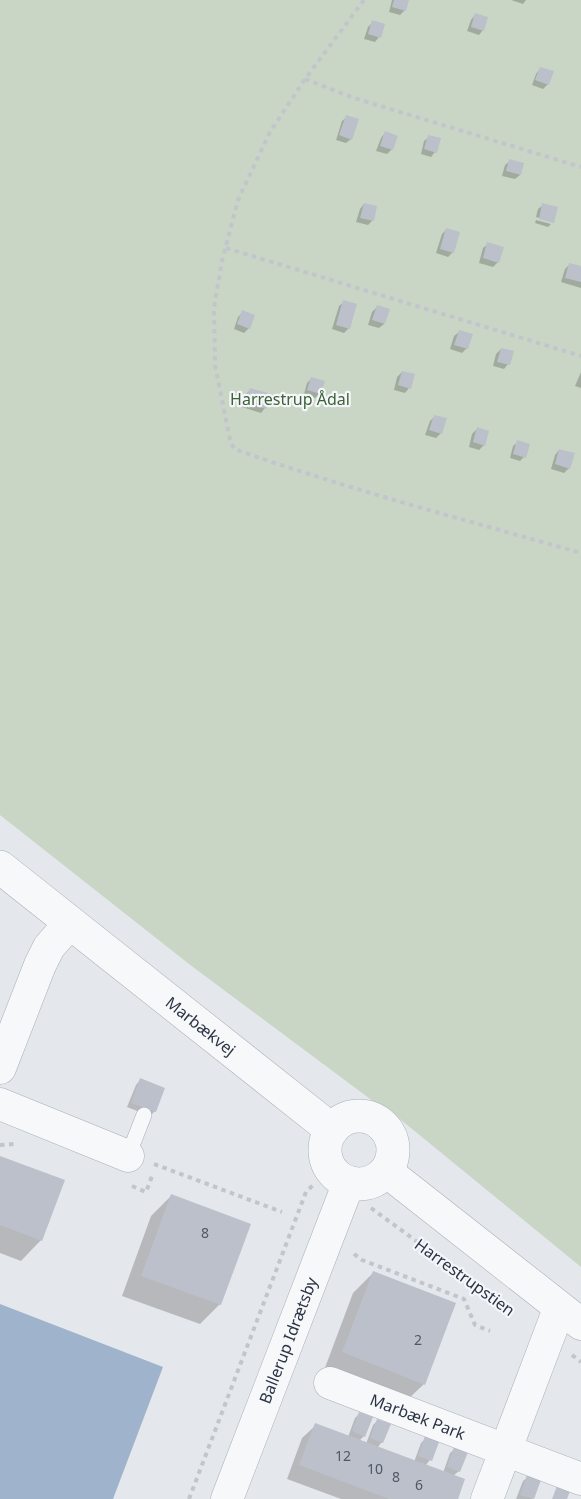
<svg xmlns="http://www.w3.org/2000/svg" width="581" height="1499" font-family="'Noto Sans',sans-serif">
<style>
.green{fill:#c9d6c5}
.water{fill:#9fb4cc}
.shadow{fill:#0003}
.building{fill:#bbc0ca}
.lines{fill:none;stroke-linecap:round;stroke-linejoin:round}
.service-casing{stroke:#a9aeb7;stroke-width:16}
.minor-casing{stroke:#a9aeb7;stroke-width:33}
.tertiary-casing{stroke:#a9aeb7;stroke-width:34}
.path{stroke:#c2c5cb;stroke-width:4;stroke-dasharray:4.5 4.5;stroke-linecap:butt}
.service{stroke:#f7f8fa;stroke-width:15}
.minor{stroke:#f7f8fa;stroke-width:32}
.tertiary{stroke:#f7f8fa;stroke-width:33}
.labels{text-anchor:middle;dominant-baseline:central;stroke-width:4.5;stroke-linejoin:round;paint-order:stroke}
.number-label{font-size:14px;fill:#4f5766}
.park-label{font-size:16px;fill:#3f6138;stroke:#f4f6f9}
.street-label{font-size:16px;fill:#2b3445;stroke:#f4f6f9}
</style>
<rect width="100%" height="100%" fill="#e4e7ec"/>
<path class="green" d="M0,0H581V1267L395,1115L393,1116L189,964L0,815Z"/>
<path class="water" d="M0,1304L163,1367L113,1499H0Z"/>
<path class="shadow" d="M392,0H408L405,10L400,15L389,12Z
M511,0H526L523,4Z
M475,15L483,30L479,35L467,31L471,20Z
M373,22L379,37L375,42L364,39L368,27Z
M540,69L548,84L543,89L532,85L536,74Z
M347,117L351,139L346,143L336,140L342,121Z
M385,133L392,149L387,154L376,151L381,138Z
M429,137L435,152L431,157L421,154L424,141Z
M510,161L523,164L520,175L515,179L502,176L505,165Z
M364,204L372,221L368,225L356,222L360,209Z
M543,205L553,222L552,223V221L536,217L538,209Z
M536,220L551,224L548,227L535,223Z
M446,230L453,252L448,257L436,253L442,234Z
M488,244L498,262L493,267L479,263L483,248Z
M570,264L581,267V288L561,282L565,269Z
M344,302L349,328L344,333L332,329L339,306Z
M377,307L388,310L384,324L379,328L368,325L372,312Z
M243,312L249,328L244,333L234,329L238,317Z
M459,332L467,348L462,353L450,349L454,336Z
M501,349L508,364L504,369L493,366L496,354Z
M402,372L409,388L405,393L394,390L397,377Z
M581,372V388L575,386Z
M312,378L320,393L315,398L304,394L307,383Z
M250,390L265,408L261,413L242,407L246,394Z
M435,416L441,433L436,438L425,435L430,421Z
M477,429L484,445L479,450L469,447L472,434Z
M518,442L524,457L520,461L510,458L513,446Z
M559,450L569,468L564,473L551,469L555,455Z
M140,1080L155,1111L150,1116L127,1107L136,1085Z
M0,1157L41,1240L21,1261L0,1253Z
M171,1196L220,1304L200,1324L122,1296L151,1216Z
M373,1273L424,1384L403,1404L323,1373L353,1293Z
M360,1413L364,1436L359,1441L366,1444L373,1425L378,1420L382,1442L377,1448L414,1462L421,1443L426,1438L430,1460L425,1466L443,1473L450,1453L455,1449L459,1471L453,1476L457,1499H341L287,1479L302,1438L316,1425L348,1437L355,1418Z
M528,1477L539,1481L532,1499H516L523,1481Z"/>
<path class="building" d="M394,0H409L406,11L392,7Z
M475,13L488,17L484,31L471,27Z
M372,20L385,24L381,38L368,34Z
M540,67L554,71L549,85L535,80Z
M346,115L359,119L352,140L339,135Z
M385,131L398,136L393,150L380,146Z
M428,135L441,138L437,153L424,149Z
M509,159L524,163L521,175L506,171Z
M364,203L377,206L374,221L360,218Z
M542,203L558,207L554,223L539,219Z
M446,228L460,232L454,253L440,249Z
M487,242L504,247L499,263L483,258Z
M569,263L581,266V282L565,278Z
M343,300L357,304L350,329L336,325Z
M377,305L390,309L385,324L372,320Z
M242,310L255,315L250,329L237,324Z
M459,330L473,334L468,349L454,345Z
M501,348L514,351L510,365L497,362Z
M402,371L415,374L411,389L398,385Z
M311,377L325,381L321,394L307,390Z
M250,388L271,394L266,409L245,402Z
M434,415L447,418L442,434L429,430Z
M477,427L489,431L485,446L473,442Z
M517,440L530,444L526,458L513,454Z
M559,449L575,453L570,469L555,464Z
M140,1078L165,1088L156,1112L131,1103Z
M0,1156L65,1180L42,1241L0,1225Z
M171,1194L251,1224L221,1305L141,1276Z
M373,1271L456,1303L425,1385L342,1352Z
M359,1412L373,1417L365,1437L352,1431Z
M377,1419L391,1424L383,1443L370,1438Z
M315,1423L465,1479L458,1499H389L299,1465Z
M425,1436L439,1442L432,1461L418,1456Z
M454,1447L468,1452L460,1472L447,1467Z
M527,1475L541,1480L534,1499L520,1495Z
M557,1486L570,1491L567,1499H552Z"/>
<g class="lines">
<defs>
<path id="service" d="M128,1156L144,1115"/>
<g id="minor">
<path d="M0,1068L40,965L49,947L70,923"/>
<path d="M0,1104L128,1156"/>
<path d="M386,1171L581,1324"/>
<path id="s1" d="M330,1383L581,1479"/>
<path id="s2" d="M227,1499L349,1182"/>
<path d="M487,1499L559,1309"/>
</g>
<g id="tertiary">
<path id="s3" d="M0,867L332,1130"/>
<circle cx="359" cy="1150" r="34"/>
</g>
</defs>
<use href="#service" class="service-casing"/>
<use href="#minor" class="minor-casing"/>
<use href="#tertiary" class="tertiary-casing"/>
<path class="path" d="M364,0L305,79L270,132L238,200L222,261L214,308L215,365L230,440L234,449C348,489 465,520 581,553
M305,79L354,98L581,167
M226,248L581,356
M0,1145L15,1144
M154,1164L282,1212
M132,1186L146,1192L152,1176
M371,1208L508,1308
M354,1254L362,1260L464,1299L475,1325L490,1331
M572,1355L581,1362
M189,1499L306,1192L315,1183"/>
<use href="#service" class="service"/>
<use href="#minor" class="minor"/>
<use href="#tertiary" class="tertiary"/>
</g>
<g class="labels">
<g class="number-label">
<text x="205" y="1232">8</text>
<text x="418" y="1339">2</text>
<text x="343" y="1455">12</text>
<text x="375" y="1468">10</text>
<text x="396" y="1476">8</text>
<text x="419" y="1484">6</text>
</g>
<g class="park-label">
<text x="290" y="399">Harrestrup Ådal</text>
</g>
<g class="street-label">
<text stroke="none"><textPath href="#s3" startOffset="256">Marbækvej</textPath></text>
<text transform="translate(465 1277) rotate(36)">Harrestrupstien</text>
<text stroke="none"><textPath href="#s2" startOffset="170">Ballerup Idrætsby</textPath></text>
<text stroke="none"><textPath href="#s1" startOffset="94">Marbæk Park</textPath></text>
</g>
</g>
</svg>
